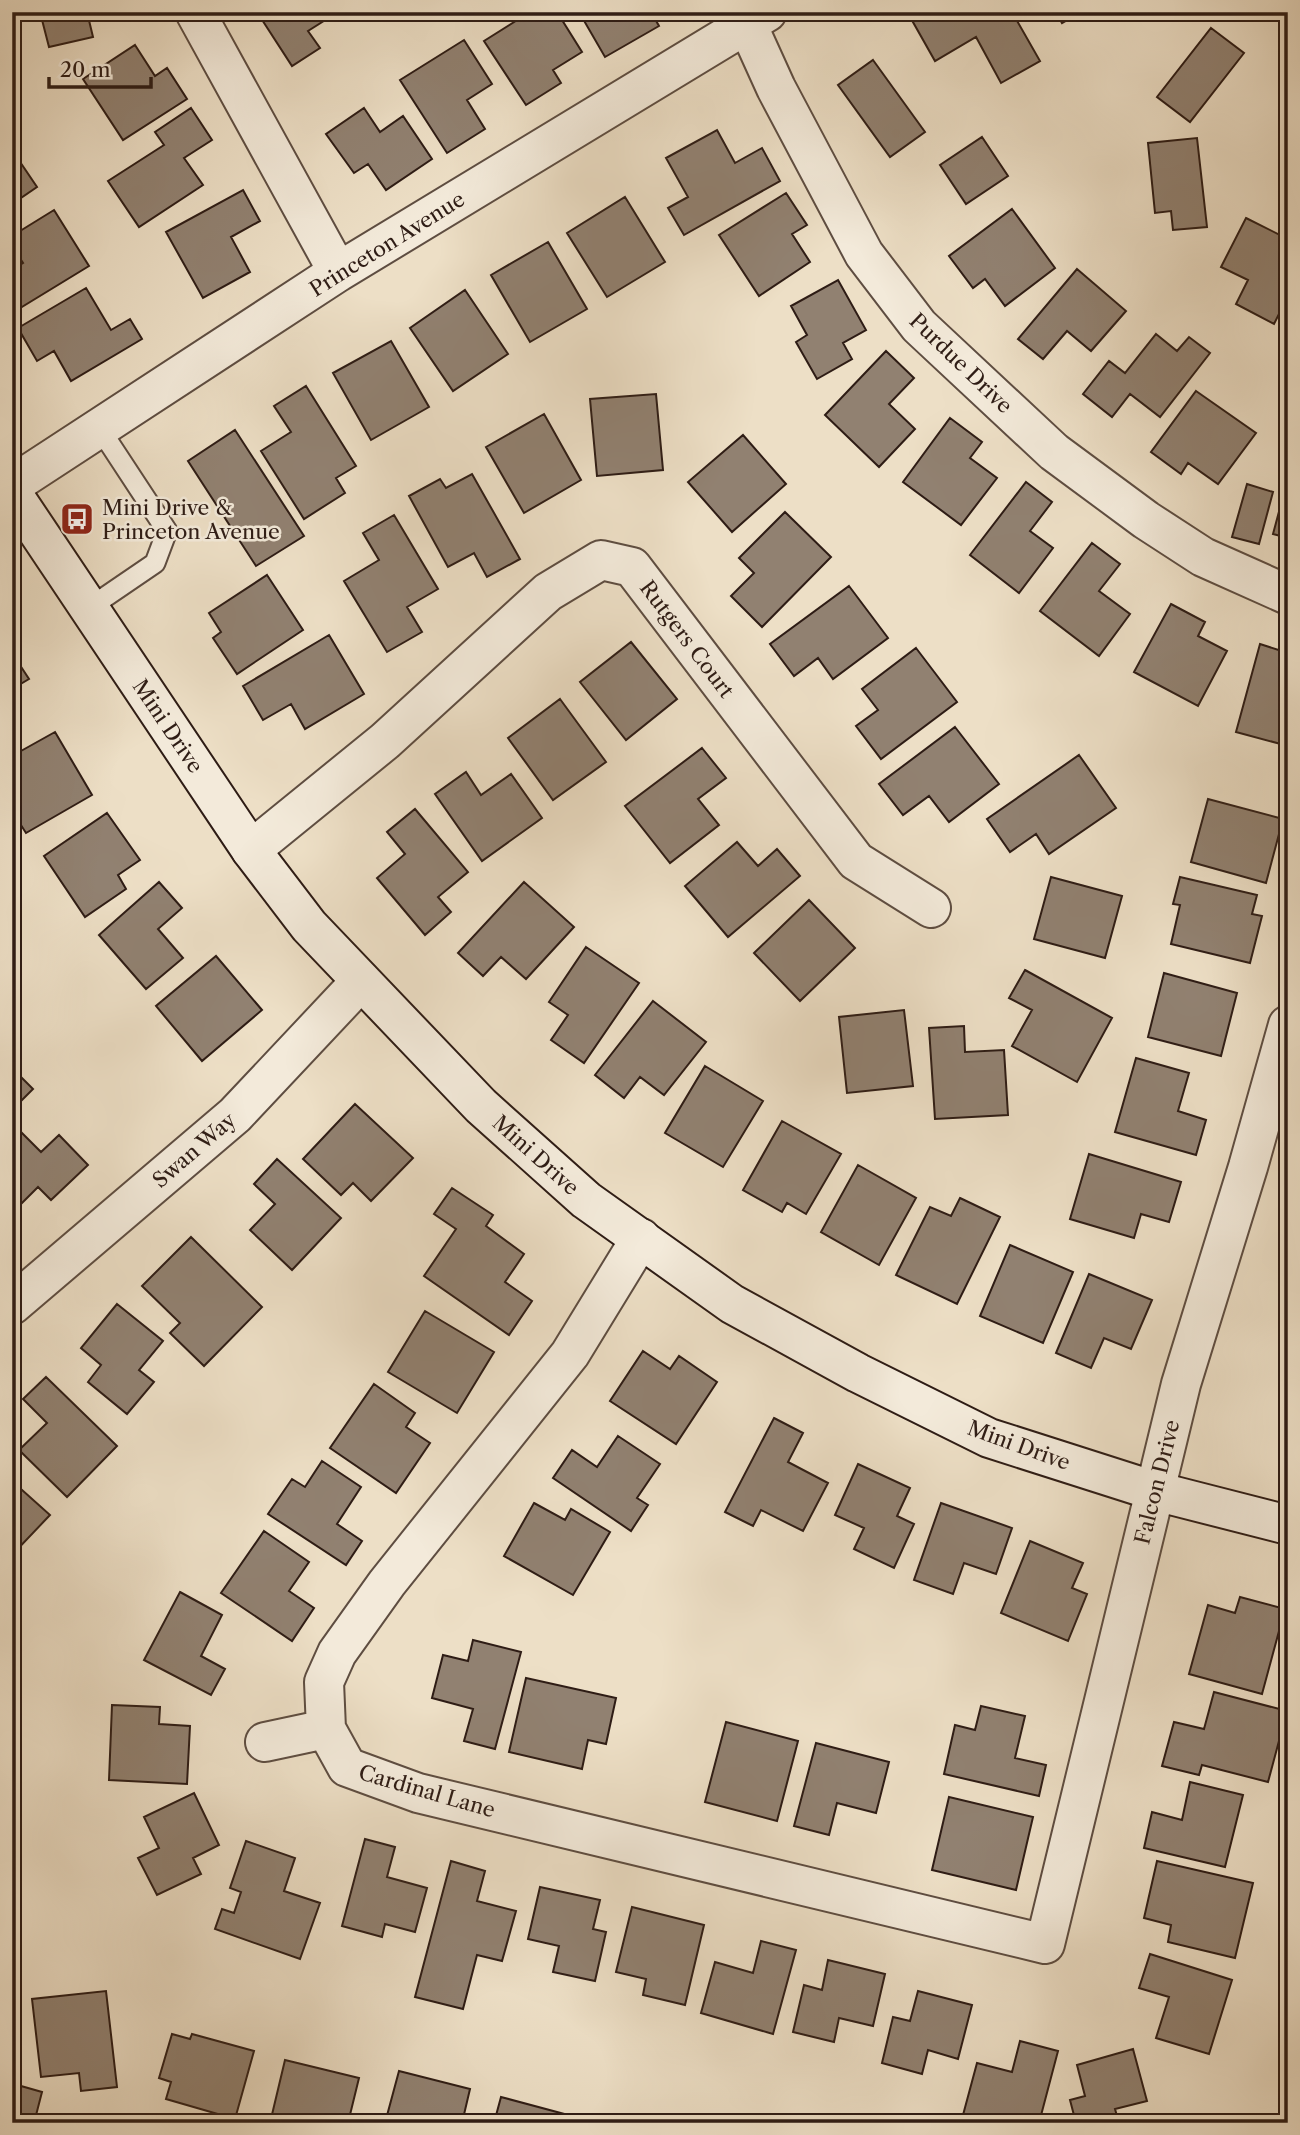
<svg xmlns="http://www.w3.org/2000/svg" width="1300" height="2135" font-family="'Libre Caslon Text',serif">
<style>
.building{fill:#918171;stroke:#2e1c15;stroke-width:2}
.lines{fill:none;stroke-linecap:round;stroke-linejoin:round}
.lane-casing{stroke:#5e4d41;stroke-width:23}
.street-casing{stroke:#5e4d41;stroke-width:42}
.secondary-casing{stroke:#2e1c15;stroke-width:42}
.lane{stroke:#f3eada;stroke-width:19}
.street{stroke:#f3eada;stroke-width:38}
.secondary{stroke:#f3eada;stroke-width:38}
.labels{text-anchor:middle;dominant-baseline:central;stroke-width:5;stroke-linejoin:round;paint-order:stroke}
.street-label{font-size:21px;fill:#2e1c15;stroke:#f3eada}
.poi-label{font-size:21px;fill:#2e1c15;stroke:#f3eada;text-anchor:start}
</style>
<rect width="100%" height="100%" fill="#eddfc6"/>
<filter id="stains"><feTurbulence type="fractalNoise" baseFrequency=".00286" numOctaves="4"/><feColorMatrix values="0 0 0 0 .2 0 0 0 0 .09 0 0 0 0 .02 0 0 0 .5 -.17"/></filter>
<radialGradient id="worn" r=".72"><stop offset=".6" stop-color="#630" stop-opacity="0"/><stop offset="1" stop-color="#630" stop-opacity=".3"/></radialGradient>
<path class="building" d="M40,12H87L93,37L49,47Z
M257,12H338L308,31L320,48L292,66Z
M530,12H557L582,52L553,70L561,83L526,105L484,41Z
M579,12H651L659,26L605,57Z
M914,12H1012L1040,61L1001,83L976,37L935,61L909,15Z
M1056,12H1081L1062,23Z
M1211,28L1244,53L1190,122L1157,97Z
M464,40L492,84L467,100L485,129L447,153L400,80Z
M135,45L155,76L167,68L187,99L123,140L83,79Z
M873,60L925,132L890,157L838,85Z
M191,108L212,140L184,158L203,185L139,227L108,181L164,145L155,132Z
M364,108L380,132L403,116L432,159L386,190L368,164L354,173L326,134Z
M717,130L735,163L762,148L780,181L684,235L668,208L688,197L666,158Z
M982,137L1008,176L966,204L940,165Z
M1197,138L1207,227L1173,230L1171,211L1155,213L1148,143Z
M12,150L37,187L12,204Z
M243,190L260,221L231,237L250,272L203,298L166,232Z
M786,193L807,225L792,234L810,262L759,296L719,235Z
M625,197L665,262L607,297L567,233Z
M1012,209L1055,268L1005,306L985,279L973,288L949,256Z
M54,210L89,266L12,313V270L23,263L12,246V236Z
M1246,218L1288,239V264L1283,273L1288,276V296L1274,324L1236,304L1248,280L1221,267Z
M548,242L587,309L530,342L491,275Z
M1077,269L1126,311L1091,351L1067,331L1043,359L1018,339Z
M838,280L866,330L843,343L852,359L817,379L796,342L807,335L791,306Z
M86,288L111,330L130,319L142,339L71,381L54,351L37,361L18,328Z
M465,290L508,354L453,391L410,328Z
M1156,334L1177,351L1189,337L1210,353L1160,417L1130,394L1112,417L1083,394L1109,361L1125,373Z
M391,341L429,407L371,440L333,373Z
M886,351L914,378L889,404L915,429L879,467L825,415Z
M306,386L356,466L336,478L345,493L304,519L261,451L291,432L274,406Z
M1196,391L1256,433L1218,484L1188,463L1181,474L1151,452Z
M656,394L663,470L597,476L590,399Z
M544,414L581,480L524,513L486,447Z
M950,418L982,442L970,458L997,478L961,525L903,482Z
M235,430L304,536L256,566L188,461Z
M743,435L786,484L732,532L688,482Z
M472,474L520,559L487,577L474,553L448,567L409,496L440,479L446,488Z
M1288,478V538L1273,534Z
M1026,482L1052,502L1030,531L1053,548L1019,593L970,555Z
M1247,484L1273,492L1259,544L1232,537Z
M785,512L831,557L762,627L731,596L754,573L739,558Z
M394,515L438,589L407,607L422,632L387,652L344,581L379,560L363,533Z
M1092,543L1120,564L1099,591L1130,614L1099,656L1040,611Z
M267,575L303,630L237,674L213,638L221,632L209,613Z
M849,586L888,638L833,679L818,658L794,676L770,644Z
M1171,604L1205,622L1198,636L1227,651L1198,706L1134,672Z
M329,635L364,694L305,729L291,704L263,720L243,686Z
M631,642L677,699L626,740L580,682Z
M1260,644L1288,653L1281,688L1288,690V746L1236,732Z
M916,648L957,702L881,759L856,726L878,710L862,689Z
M12,653L29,679L12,689Z
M560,699L606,762L553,800L508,738Z
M955,727L999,784L949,822L929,796L903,815L879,784Z
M55,732L92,795L26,833L12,811V756Z
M702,748L726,778L698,799L719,825L670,863L625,806Z
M1079,755L1116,808L1049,854L1036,834L1010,852L987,819Z
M466,772L481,795L511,774L542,818L482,861L435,794Z
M1208,799L1283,819L1266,883L1191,862Z
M415,809L468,872L438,897L451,912L425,935L377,878L405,854L387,832Z
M107,813L140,860L118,875L126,889L85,917L44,856Z
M737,842L758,866L777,849L800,876L728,937L685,886Z
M1051,877L1122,896L1105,958L1034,939Z
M1180,877L1257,895L1252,914L1262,916L1250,963L1171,944L1180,905L1173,904Z
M159,882L182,908L158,929L183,958L146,989L99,935Z
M524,882L574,927L526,979L501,957L483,976L458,953Z
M809,900L855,948L800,1001L754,953Z
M586,947L639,983L584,1063L551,1040L568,1015L549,1002Z
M216,956L262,1010L202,1061L156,1006Z
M1025,970L1112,1018L1077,1082L1012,1046L1032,1010L1009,998Z
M1164,973L1237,993L1221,1056L1148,1037Z
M653,1001L706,1042L664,1095L640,1077L624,1098L595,1075Z
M904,1010L913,1086L847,1093L839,1017Z
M964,1026L965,1052L1004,1050L1008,1115L935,1119L929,1028Z
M1136,1058L1189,1073L1178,1111L1206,1120L1196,1155L1115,1132Z
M705,1066L763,1101L723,1167L665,1133Z
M12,1068L33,1089L12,1110Z
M355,1104L413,1158L371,1201L353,1183L341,1195L303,1159Z
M782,1121L841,1154L806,1214L787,1203L782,1212L743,1190Z
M16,1127L41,1152L59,1135L88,1165L51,1200L38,1187L17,1208L12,1202V1131Z
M1089,1154L1181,1182L1169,1222L1141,1214L1134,1238L1070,1219Z
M277,1159L341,1218L292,1270L250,1230L275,1204L254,1184Z
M858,1165L916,1198L879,1265L821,1232Z
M452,1188L493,1215L486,1226L524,1254L505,1282L532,1301L509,1335L424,1276L456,1229L434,1214Z
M960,1198L1000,1217L957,1304L896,1275L930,1207L951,1216Z
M191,1237L262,1307L204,1366L170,1333L180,1323L142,1286Z
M1010,1245L1073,1272L1043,1343L980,1316Z
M1089,1274L1152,1300L1131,1349L1104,1338L1091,1368L1056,1353Z
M117,1304L163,1341L139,1370L154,1382L127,1414L88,1382L101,1365L81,1348Z
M425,1311L494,1352L457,1413L388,1372Z
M643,1351L670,1369L679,1356L717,1382L676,1444L610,1401Z
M46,1377L117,1446L67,1497L19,1450L47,1423L23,1399Z
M374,1384L415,1413L406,1427L430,1443L396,1493L330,1448Z
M774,1418L803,1433L788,1462L828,1483L803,1531L761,1510L753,1526L725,1512Z
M618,1436L660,1464L637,1498L648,1505L631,1531L553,1478L572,1450L597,1467Z
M322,1461L361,1487L337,1524L362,1541L346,1565L268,1514L292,1479L305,1487Z
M858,1464L910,1488L897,1516L914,1524L894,1568L854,1549L864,1528L835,1515Z
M12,1481L50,1515L12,1555Z
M534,1503L565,1520L571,1509L610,1532L573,1595L504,1556Z
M941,1503L1012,1528L996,1574L964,1563L953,1594L914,1580Z
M264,1531L309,1562L289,1591L314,1608L292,1641L221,1593Z
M1030,1541L1083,1563L1072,1588L1087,1594L1068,1641L1001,1613Z
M180,1592L222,1615L201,1656L225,1669L211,1695L144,1660Z
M1240,1597L1285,1609L1262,1694L1189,1674L1208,1605L1235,1613Z
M473,1640L521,1652L495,1749L464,1741L473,1709L432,1698L443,1655L468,1661Z
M526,1678L616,1698L606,1744L588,1740L582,1769L509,1752Z
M1214,1692L1287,1711L1268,1782L1202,1765L1199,1775L1162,1766L1174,1722L1204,1729Z
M112,1705L160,1707L159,1724L190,1726L187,1784L109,1780Z
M981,1706L1025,1716L1015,1758L1046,1765L1039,1796L944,1774L955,1725L975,1730Z
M726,1722L798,1741L777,1821L705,1802Z
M816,1743L889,1762L876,1813L837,1803L829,1835L794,1826Z
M1190,1782L1243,1795L1225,1867L1144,1848L1152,1812L1182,1820Z
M194,1793L219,1845L193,1858L201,1874L157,1895L138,1858L159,1848L144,1817Z
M949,1797L1033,1817L1016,1890L932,1870Z
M365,1839L395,1847L387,1877L427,1888L415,1932L385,1924L382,1937L342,1926Z
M246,1841L295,1858L284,1891L320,1903L300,1959L215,1929L222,1909L234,1913L241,1892L230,1888Z
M451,1861L485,1871L477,1901L516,1911L502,1961L477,1955L463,2009L415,1997Z
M1157,1861L1253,1883L1235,1958L1168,1942L1171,1925L1144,1918Z
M540,1887L600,1900L593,1929L606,1932L595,1981L553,1972L559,1946L528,1939Z
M632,1907L704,1925L685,2005L643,1995L646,1979L616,1972Z
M761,1941L796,1950L773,2034L701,2013L715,1962L753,1973Z
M1150,1954L1232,1980L1209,2054L1156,2038L1169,1997L1139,1988Z
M828,1960L885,1974L873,2026L839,2018L834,2042L793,2032L804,1985L822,1990Z
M106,1991L117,2087L81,2091L79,2073L41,2077L32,1999Z
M918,1991L972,2005L958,2059L928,2050L922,2074L882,2063L893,2017L910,2021Z
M172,2034L190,2039L192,2034L254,2051L235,2119L166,2099L171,2082L159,2078Z
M1020,2041L1058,2051L1039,2123H991L963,2115L977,2063L1012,2072Z
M1133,2049L1147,2101L1115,2109L1119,2123H1076L1070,2100L1085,2096L1077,2065Z
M285,2060L359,2078L348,2123H270Z
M399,2071L470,2089L462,2123H385Z
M12,2072L17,2074L14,2084L42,2092L34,2123H12Z
M501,2097L572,2116L571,2123H494Z"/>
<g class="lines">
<defs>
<path id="lane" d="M89,608L155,563L167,531L100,429"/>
<path id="street" d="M195,12L338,272
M747,24L776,88L864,254L919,326L1054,452L1146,520L1203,557L1288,595
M12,485L338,272L767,12
M251,850L385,741L548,592L601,560L632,567L856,861L931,908
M641,1238L570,1354L387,1583L337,1653L324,1682L326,1729L347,1767L418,1793L1045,1944L1181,1384L1248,1167L1288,1025
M12,1305L235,1115L361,981
M265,1742L326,1729"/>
<path id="secondary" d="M12,493L251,850L309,926L481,1106L586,1200L732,1304L858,1373L989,1438L1155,1491L1288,1525"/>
</defs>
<use href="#lane" class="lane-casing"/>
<use href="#street" class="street-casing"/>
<use href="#secondary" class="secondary-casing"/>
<use href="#lane" class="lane"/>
<use href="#street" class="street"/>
<use href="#secondary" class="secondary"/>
</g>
<defs>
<symbol id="bus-square" viewBox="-11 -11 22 22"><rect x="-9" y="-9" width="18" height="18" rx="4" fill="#8f2418" stroke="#f3eada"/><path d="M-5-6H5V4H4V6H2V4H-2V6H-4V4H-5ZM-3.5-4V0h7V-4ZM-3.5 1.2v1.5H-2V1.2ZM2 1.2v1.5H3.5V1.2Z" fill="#fff"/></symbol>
</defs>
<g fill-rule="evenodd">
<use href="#bus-square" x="58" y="500" width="38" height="38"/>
</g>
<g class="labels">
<g class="street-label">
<text transform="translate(387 244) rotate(-32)">Princeton Avenue</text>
<text transform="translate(961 363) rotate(44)">Purdue Drive</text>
<text transform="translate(687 639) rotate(53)">Rutgers Court</text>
<text transform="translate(168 726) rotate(56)">Mini Drive</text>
<text transform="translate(194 1150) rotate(-41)">Swan Way</text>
<text transform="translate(536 1155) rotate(42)">Mini Drive</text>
<text transform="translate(1019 1445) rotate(20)">Mini Drive</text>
<text transform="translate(1157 1482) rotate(-76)">Falcon Drive</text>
<text transform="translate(427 1791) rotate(16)">Cardinal Lane</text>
</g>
<g class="poi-label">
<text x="102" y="507">Mini Drive &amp;<tspan x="102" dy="24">Princeton Avenue</tspan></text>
</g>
</g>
<rect width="1300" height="2135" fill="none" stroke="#eddfc6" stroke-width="42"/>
<rect x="14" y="14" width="1272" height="2107" fill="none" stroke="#2e1c15" stroke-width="3.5"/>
<rect x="21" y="21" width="1258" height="2093" fill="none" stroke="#2e1c15" stroke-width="2"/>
<path d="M49 77v10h102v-10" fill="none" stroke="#2e1c15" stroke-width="3.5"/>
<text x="60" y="77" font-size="21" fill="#2e1c15" stroke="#f3eada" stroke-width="5" paint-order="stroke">20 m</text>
<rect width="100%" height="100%" filter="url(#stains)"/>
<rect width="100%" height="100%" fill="url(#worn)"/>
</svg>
